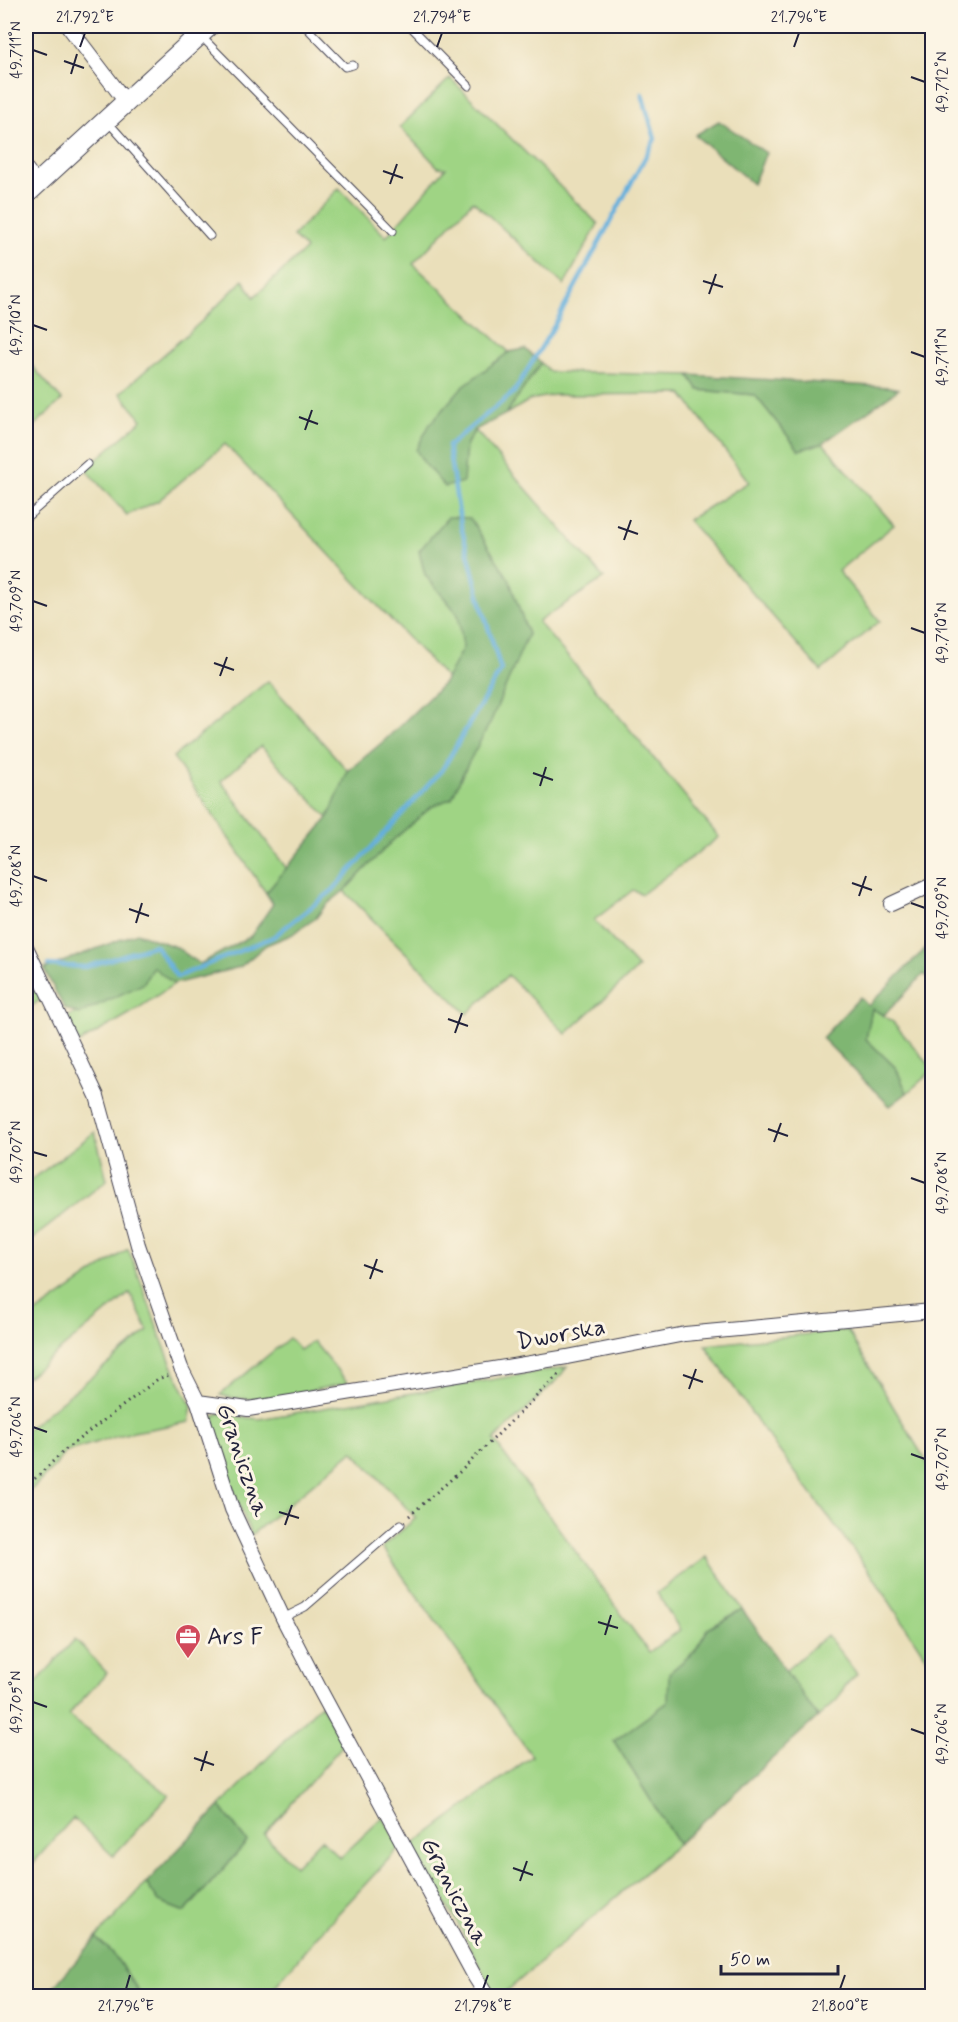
<svg xmlns="http://www.w3.org/2000/svg" width="958" height="2022" font-family="Mynerve,sans-serif">
<style>
.green{fill:#9fd484;stroke:#607b60;stroke-width:1.5}
.forest{fill:#7fb672;stroke:#506c56;stroke-width:1.5}
.lines{fill:none;stroke-linecap:round;stroke-linejoin:round}
.stream{stroke:#64afdc;stroke-width:4.5}
.lane-casing{stroke:#403e4e;stroke-width:9}
.street-casing{stroke:#403e4e;stroke-width:16}
.secondary-casing{stroke:#403e4e;stroke-width:22}
.path{stroke:#403e4e;stroke-width:3;stroke-dasharray:1.5 4.5;stroke-linecap:butt}
.lane{stroke:#fff;stroke-width:7}
.street{stroke:#fff;stroke-width:14}
.secondary{stroke:#fff;stroke-width:20}
.ticks{fill:none;stroke:#22223b;stroke-width:2}
.labels{text-anchor:middle;dominant-baseline:central;stroke-width:6;stroke-linejoin:round;paint-order:stroke}
.street-label{font-size:24px;fill:#22223b;stroke:#fcf5e5}
.poi-label{font-size:24px;fill:#22223b;stroke:#fcf5e5;text-anchor:start}
.neatline{fill:none;stroke:#22223b;stroke-width:2}
.ticks-label{font-size:15px;text-anchor:middle;fill:#22223b}
</style>
<rect width="100%" height="100%" fill="#fcf5e5"/>
<filter id="ink" filterUnits="userSpaceOnUse"><feTurbulence type="fractalNoise" baseFrequency=".0167" numOctaves="2"/><feDisplacementMap in="SourceGraphic" scale="12" xChannelSelector="R" yChannelSelector="G"/><feConvolveMatrix kernelMatrix="1 2 1 2 8 2 1 2 1" color-interpolation-filters="sRGB"/></filter>
<filter id="wash" filterUnits="userSpaceOnUse"><feTurbulence type="fractalNoise" baseFrequency=".008" numOctaves="4" result="noise"/><feDisplacementMap in="SourceGraphic" scale="24" xChannelSelector="R" yChannelSelector="G"/><feGaussianBlur stdDeviation="1.35" result="paint"/><feColorMatrix in="noise" values="0 0 0 0 0 0 0 0 0 0 0 0 0 0 0 0 0 1.4 0 .05"/><feComposite in="paint" operator="in"/></filter>
<g filter="url(#wash)">
<rect width="100%" height="100%" fill="#eadfba"/>
<path class="green" d="M450,78L598,224L564,285L473,201L413,264L509,352L462,387L466,445L475,430L604,578L538,622L617,714L719,837L642,894L633,890L594,920L638,968L566,1034L508,975L467,1014L344,891L392,841L431,807L452,797L528,634L425,575L458,614L464,647L447,679L225,444L158,501L127,515L87,471L96,460L142,420L120,393L202,321L243,280L254,297L306,249L293,236L339,188L386,237L446,168L438,167L400,127Z
M26,359L62,400L26,433Z
M541,363L550,372L689,375L699,390L755,395L799,450L823,443L894,525L838,571L880,621L821,671L688,520L749,482L682,394L554,395L530,400L506,414Z
M268,681L348,771L328,818L261,746L221,781L287,869L266,893L173,757Z
M26,963L43,998L26,1010Z
M153,967L174,984L131,1013L79,1043L67,1020L69,1016L76,1013L79,1014Z
M872,1008L893,1022L932,1068V1071L907,1093L896,1068L866,1039Z
M95,1132L107,1180L26,1244V1184Z
M128,1249C150,1301 164,1357 192,1406L189,1422L128,1433L65,1452L55,1466L26,1495V1430L148,1331L130,1293L26,1378V1320Z
M847,1330L932,1471V1667L872,1575L762,1428L705,1345Z
M289,1338L300,1350L313,1341L348,1383C310,1390 257,1406 220,1395Z
M567,1367L557,1380L494,1440L649,1652L680,1630L657,1593L707,1557L742,1609L708,1629L695,1651L669,1673V1702L614,1741L678,1844L501,1996H495L459,1925L411,1846L532,1756L382,1547L416,1518L353,1451L251,1535L209,1427L213,1417L219,1414L259,1419Z
M827,1635L857,1674L846,1685L837,1700L818,1717L785,1671Z
M75,1639L107,1673L68,1715L169,1795L113,1856L73,1818L26,1871V1694Z
M321,1704L343,1745L264,1835L295,1866L321,1839L340,1858L383,1817L400,1847L318,1935L267,1996H142L112,1952L96,1938L146,1883L159,1902L185,1912L247,1842L220,1806Z"/>
<path class="forest" d="M719,121L766,153L753,184L695,135Z
M525,349L541,363L506,414L475,430L466,445L463,482L445,487L424,463L416,450L430,424L462,387L509,352Z
M689,375L889,387L899,389L823,443L799,450L755,395L699,390Z
M448,517L470,518L509,579L528,634L491,721L462,775L452,798L431,807L392,841L344,891L325,906L316,918L291,935L266,945L240,967L174,984L153,967L143,984L79,1014L64,1008L44,969L137,933L176,947L200,964L251,936L273,904L266,893L328,818L348,771L385,740L444,683L463,647L458,614L425,575L419,551Z
M932,942V981L924,974L884,1015L872,1009L866,1039L896,1068L907,1093L890,1106L822,1038L860,997L868,1006Z
M742,1609L818,1717L678,1844L614,1741L668,1702L669,1673L695,1651L708,1629Z
M220,1806L247,1842L185,1912L159,1902L146,1883Z
M96,1938L112,1952L142,1996H46Z"/>
<g class="lines">
<path class="stream" d="M48,965L86,967L155,945L177,977L273,937L333,890L442,770L501,670L482,607L461,526L448,446L514,392L553,328L655,139L642,94"/>
</g>
</g>
<g filter="url(#ink)">
<g class="lines">
<defs>
<path id="lane" d="M305,26L345,67L353,65
M410,26L469,86
M201,36L393,231
M108,122L210,236
M26,163L39,180
M26,518L87,464
M283,1618L305,1607L401,1524"/>
<path id="street" d="M68,26L126,102
M891,904L932,885
M26,947L97,1096L138,1245L181,1368L198,1402L232,1509L283,1618L319,1688L475,1977L487,1996
M198,1402L248,1409L567,1357L685,1334L932,1311"/>
<path id="secondary" d="M26,194L209,26"/>
</defs>
<use href="#lane" class="lane-casing"/>
<use href="#street" class="street-casing"/>
<use href="#secondary" class="secondary-casing"/>
<path class="path" d="M26,1487L66,1449L158,1379L169,1375
M409,1516L462,1470L561,1372"/>
<use href="#lane" class="lane"/>
<use href="#street" class="street"/>
<use href="#secondary" class="secondary"/>
</g>
</g>
<path class="ticks" d="M80,47L85,33M437,47L442,33M794,47L799,33M33,50L47,55M64,61L84,68M71,74L77,54M911,77L925,82M383,171L403,178M390,184L397,164M703,281L723,287M709,294L716,274M33,325L47,330M911,352L925,357M299,417L318,424M305,430L312,410M618,527L638,534M624,540L631,520M33,601L47,606M911,628L925,633M214,663L234,670M220,676L227,657M533,773L553,780M540,786L546,767M33,876L47,881M852,883L872,890M859,896L866,876M911,903L925,908M129,909L149,916M136,923L142,903M448,1019L468,1026M455,1033L462,1013M768,1129L788,1136M774,1142L781,1123M33,1152L47,1156M911,1178L925,1183M364,1265L383,1272M370,1279L377,1259M683,1375L703,1382M689,1389L696,1369M33,1427L47,1432M911,1454L925,1459M279,1512L299,1518M285,1525L292,1505M598,1622L618,1628M605,1635L611,1615M33,1702L47,1707M911,1729L925,1734M194,1758L214,1765M201,1771L207,1751M513,1868L533,1875M520,1881L527,1861M126,1989L130,1975M483,1989L488,1975M840,1989L845,1975"/>
<defs>
<symbol id="office-pin" viewBox="-11 -11 22 30"><path d="M0 17L-7.5 6A9.5 9.5 0 1 1 7.5 6Z" fill="#d1495b" stroke="#fcf5e5"/><path d="M-6-3h4V-5.5h4V-3h4V5H-6ZM-1-4.5V-3h2v-1.5ZM-6 0V1H6V0Z" fill="#fff"/></symbol>
</defs>
<g fill-rule="evenodd">
<use href="#office-pin" x="173" y="1622" width="30" height="40"/>
</g>
<g class="labels">
<g class="street-label">
<text transform="translate(561 1335) rotate(-10)">Dworska</text>
<text transform="translate(242 1460) rotate(71)">Graniczna</text>
<text transform="translate(454 1892) rotate(62)">Graniczna</text>
</g>
<g class="poi-label">
<text x="207" y="1637">Ars F</text>
</g>
</g>
<rect width="958" height="2022" fill="none" stroke="#fcf5e5" stroke-width="66"/>
<path d="M721 1965v9h117v-9" fill="none" stroke="#22223b" stroke-width="3"/>
<text x="730" y="1965" font-size="18" fill="#22223b" stroke="#fcf5e5" stroke-width="4.5" paint-order="stroke">50 m</text>
<rect x="33" y="33" width="892" height="1956" class="neatline"/>
<g class="ticks-label">
<text x="85" y="22">21.792°E</text>
<text x="442" y="22">21.794°E</text>
<text x="799" y="22">21.796°E</text>
<text transform="translate(16 50) rotate(-90)" y="5">49.711°N</text>
<text transform="translate(942 82) rotate(-90)" y="5">49.712°N</text>
<text transform="translate(16 325) rotate(-90)" y="5">49.710°N</text>
<text transform="translate(942 357) rotate(-90)" y="5">49.711°N</text>
<text transform="translate(16 601) rotate(-90)" y="5">49.709°N</text>
<text transform="translate(942 633) rotate(-90)" y="5">49.710°N</text>
<text transform="translate(16 876) rotate(-90)" y="5">49.708°N</text>
<text transform="translate(942 908) rotate(-90)" y="5">49.709°N</text>
<text transform="translate(16 1152) rotate(-90)" y="5">49.707°N</text>
<text transform="translate(942 1183) rotate(-90)" y="5">49.708°N</text>
<text transform="translate(16 1427) rotate(-90)" y="5">49.706°N</text>
<text transform="translate(942 1459) rotate(-90)" y="5">49.707°N</text>
<text transform="translate(16 1702) rotate(-90)" y="5">49.705°N</text>
<text transform="translate(942 1734) rotate(-90)" y="5">49.706°N</text>
<text x="126" y="2011">21.796°E</text>
<text x="483" y="2011">21.798°E</text>
<text x="840" y="2011">21.800°E</text>
</g>
</svg>
